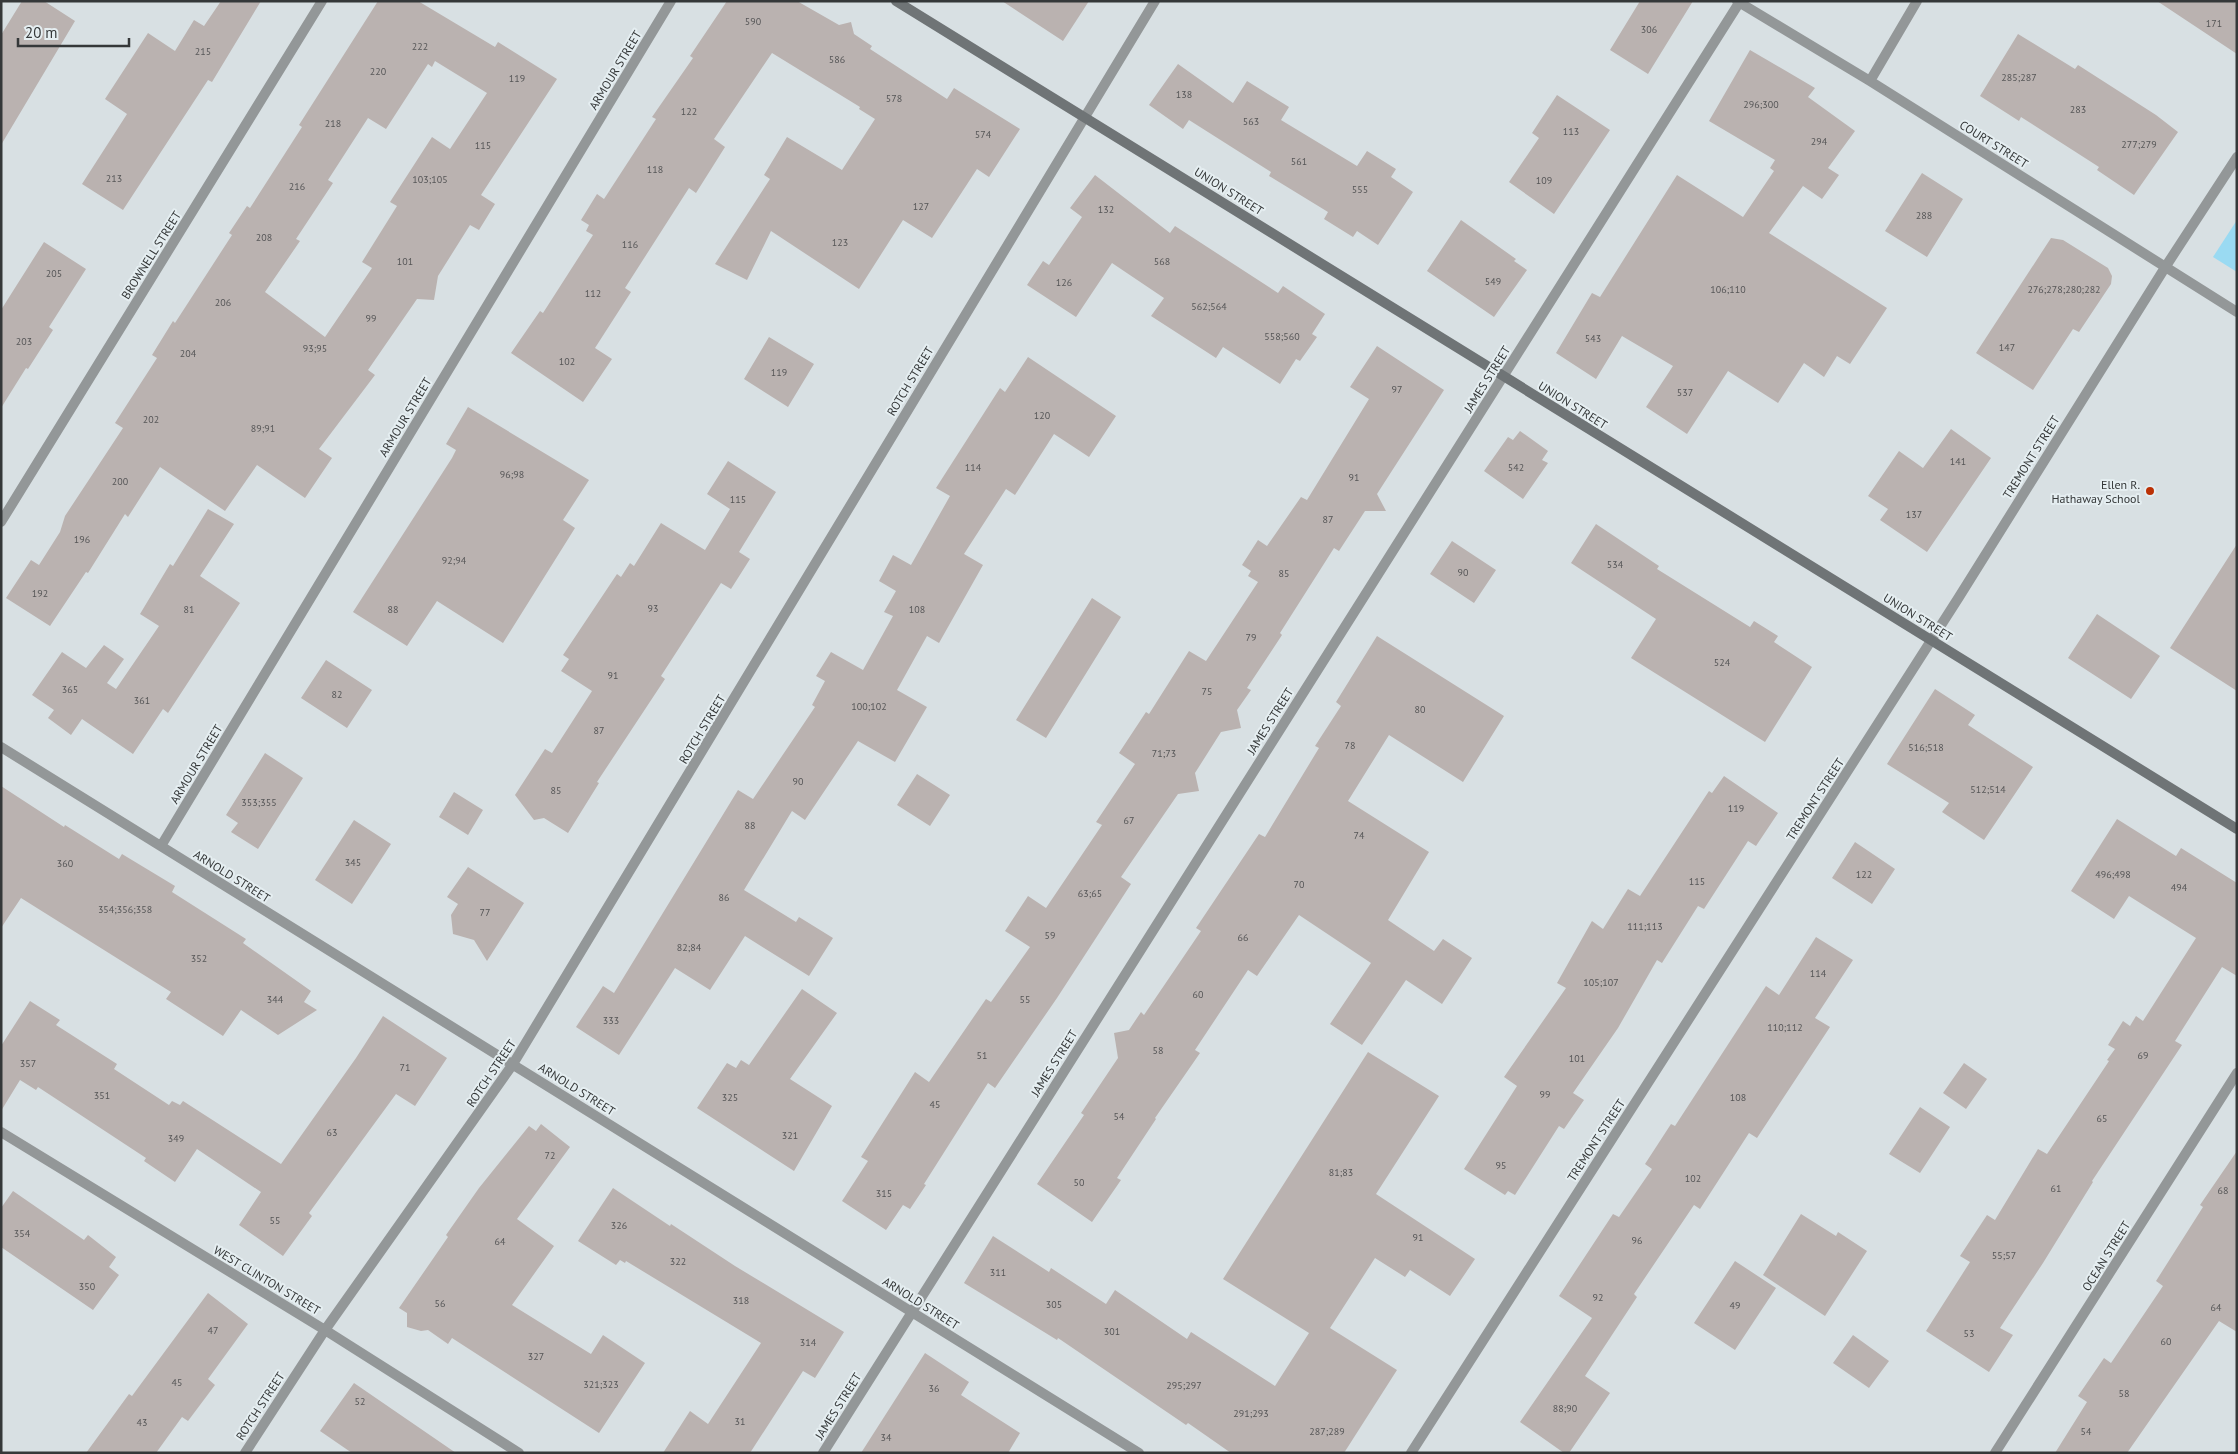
<svg xmlns="http://www.w3.org/2000/svg" width="2238" height="1454" font-family="'PT Sans',sans-serif">
<style>
.green{fill:#9adaf2}
.building{fill:#bab2b0;fill-rule:evenodd}
.lines{fill:none;stroke-linecap:round;stroke-linejoin:round}
.street{stroke:#939798;stroke-width:10}
.secondary{stroke:#6f7476;stroke-width:10}
.poi-dot{fill:#bb3105;stroke:#e5eef1;stroke-width:2}
.labels{text-anchor:middle;dominant-baseline:central;stroke-width:4;stroke-linejoin:round;paint-order:stroke}
.number-label{font-size:10px;fill:#565657}
.street-label{font-size:12px;fill:#353839;stroke:#e5eef1}
.poi-label{font-size:12px;fill:#353839;stroke:#e5eef1;text-anchor:end}
</style>
<rect width="100%" height="100%" fill="#d8e0e3"/>
<path class="green" d="M2237,220V272L2213,257Z"/>
<path class="building" d="M22,1H44L75,21L1,145V35Z
M221,1H261L212,82L208,80L123,210L82,184L127,114L105,99L148,33L175,51L194,20L204,26Z
M378,1H418L495,47L498,42L557,79L481,195L495,204L479,230L470,225L438,276L434,300L417,299L368,370L375,375L319,449L332,458L305,498L257,465L225,511L160,467L128,517L125,514L88,573L86,572L50,626L6,598L31,560L39,565L60,532L65,516L123,428L115,423L157,358L152,355L173,321L175,323L232,235L229,233L247,206L250,208L302,127L299,125ZM435,61L487,93L450,149L432,137L390,202L397,206L362,262L372,268L325,337L265,292L300,241L296,239L333,183L328,180L368,118L386,129L428,64L432,67Z
M727,1H797L839,25L851,22L854,34L872,46L870,49L947,99L954,88L1020,129L989,177L977,169L932,238L903,220L859,289L771,231L747,280L715,264L770,179L764,175L787,137L842,170L875,119L859,109L860,107L772,53L714,139L725,147L696,193L689,188L625,288L631,292L595,348L612,359L583,402L511,353L540,311L543,313L593,235L586,231L589,225L581,220L597,194L604,199L656,119L652,117L693,58L690,56Z
M1002,1H1089L1063,41Z
M1640,1H1693L1648,74L1610,50Z
M2157,1H2237V54Z
M2018,34L2075,69L2078,65L2156,115L2178,132L2134,195L2097,170L2099,167L2021,117L2019,121L1980,96Z
M1750,50L1815,88L1808,97L1855,131L1828,168L1839,175L1822,199L1803,186L1769,233L1887,308L1850,364L1837,356L1824,377L1804,363L1778,403L1728,371L1687,434L1646,407L1673,366L1622,336L1596,379L1556,353L1592,293L1600,297L1677,175L1743,217L1774,171L1770,168L1775,160L1709,121Z
M1178,64L1233,103L1247,81L1289,107L1281,120L1357,166L1367,151L1396,169L1391,177L1413,192L1378,245L1357,231L1353,237L1324,219L1328,212L1269,176L1271,172L1189,120L1183,129L1149,105Z
M1557,95L1610,130L1554,214L1509,182L1539,138L1532,133Z
M1922,173L1963,199L1927,257L1885,231Z
M1095,175L1170,233L1175,226L1278,293L1283,286L1325,314L1312,334L1317,337L1300,361L1296,359L1280,384L1223,347L1216,358L1151,316L1164,298L1112,263L1076,317L1027,285L1043,261L1049,265L1082,217L1070,208Z
M1461,220L1516,259L1514,261L1527,270L1494,317L1427,271Z
M2051,238L2063,240L2108,268L2112,276L2111,284L2079,332L2073,329L2033,390L1976,353Z
M44,242L86,269L49,327L53,330L28,369L26,368L1,408V310Z
M769,337L814,364L788,407L744,379Z
M1377,346L1444,390L1377,494L1386,511H1365L1339,551L1334,548L1280,633L1282,635L1247,688L1251,690L1237,710L1241,728L1221,732L1195,773L1199,791L1178,794L1121,877L1131,884L1057,998L995,1088L988,1083L924,1184L926,1185L910,1209L903,1205L886,1230L842,1201L868,1161L861,1157L915,1072L929,1082L986,999L991,1002L1030,947L1005,931L1028,896L1046,908L1102,825L1096,822L1135,764L1119,753L1146,712L1149,714L1189,651L1206,661L1258,582L1248,576L1251,571L1242,565L1258,540L1267,546L1301,497L1307,500L1369,399L1350,387Z
M1028,357L1116,416L1089,457L1054,434L1015,495L1006,489L964,554L983,565L939,643L927,636L897,690L927,707L895,762L858,741L805,820L792,811L744,890L796,922L799,917L833,938L809,976L745,936L710,990L675,968L619,1055L576,1027L603,986L614,993L738,790L753,799L815,707L812,705L825,681L816,676L831,652L863,670L893,616L884,612L896,591L879,581L893,555L911,565L950,496L936,488L1000,388L1005,392Z
M468,407L589,480L563,520L575,528L503,643L437,601L407,646L353,612L452,458L456,450L446,444Z
M1951,429L1991,458L1927,552L1880,520L1888,509L1868,496L1899,451L1923,468Z
M1520,431L1548,451L1542,460L1548,463L1523,499L1484,471L1508,437L1513,440Z
M728,461L776,492L739,552L750,559L731,589L721,583L661,676L665,679L597,782L599,783L568,833L544,818L534,820L515,795L545,749L552,753L592,691L561,671L569,659L563,655L617,574L621,577L630,563L634,566L661,523L705,550L730,509L707,494Z
M208,509L234,524L200,576L240,603L168,713L163,709L133,754L82,719L71,735L48,718L54,710L32,695L62,652L86,668L104,645L124,659L107,683L116,689L159,626L140,614L170,564L173,566Z
M1596,524L1659,566L1657,569L1750,627L1754,621L1778,636L1774,642L1812,667L1765,742L1631,658L1656,619L1571,563Z
M1452,541L1496,570L1474,603L1430,574Z
M2237,544V691L2170,648Z
M1092,598L1121,617L1046,738L1016,720Z
M2097,614L2160,656L2131,699L2068,658Z
M1377,636L1504,716L1463,782L1389,735L1348,801L1429,852L1388,920L1434,951L1443,939L1472,958L1442,1004L1406,980L1362,1045L1330,1024L1371,963L1299,915L1257,976L1248,970L1195,1050L1200,1053L1155,1118L1156,1119L1117,1178L1121,1180L1092,1222L1037,1184L1084,1115L1081,1113L1118,1058L1114,1033L1129,1030L1141,1012L1144,1015L1201,931L1196,928L1259,834L1265,837L1319,748L1315,746L1341,706L1336,702Z
M326,660L372,690L347,728L301,698Z
M1935,689L1975,715L1968,725L2033,767L1984,840L1942,812L1949,803L1887,764Z
M265,753L303,778L258,849L231,832L238,823L226,815Z
M917,774L950,795L930,826L897,805Z
M1724,776L1778,813L1756,846L1748,841L1704,909L1698,906L1662,963L1657,960L1618,1028L1573,1093L1584,1100L1564,1129L1559,1126L1515,1195L1508,1191L1505,1195L1464,1169L1517,1086L1504,1077L1566,988L1557,983L1592,921L1603,929L1628,889L1640,896L1709,791L1712,793Z
M1,786L64,827L65,825L119,859L122,854L175,886L172,892L246,939L243,943L311,991L304,1002L317,1010L278,1035L241,1010L223,1036L166,999L171,992L21,898L1,928Z
M454,792L483,810L468,835L439,817Z
M2117,819L2176,856L2181,848L2237,883V976L2222,967L2175,1041L2182,1045L2092,1181L2093,1182L2043,1263L2000,1328L2013,1335L1989,1372L1926,1331L1970,1262L1960,1256L1987,1215L1995,1220L2038,1149L2047,1154L2109,1061L2107,1060L2115,1049L2108,1045L2123,1021L2130,1026L2136,1016L2143,1021L2196,938L2129,896L2114,919L2071,891Z
M354,820L391,844L352,904L315,880Z
M1855,842L1895,869L1872,904L1832,878Z
M468,867L524,903L487,961L474,940L453,934L451,915L458,904L447,897Z
M1816,937L1853,960L1815,1018L1830,1027L1757,1138L1749,1133L1700,1209L1694,1205L1634,1294L1637,1297L1585,1376L1610,1393L1569,1453H1564L1520,1422L1592,1318L1559,1296L1613,1214L1619,1217L1652,1169L1645,1164L1671,1124L1675,1126L1766,986L1779,995Z
M802,989L837,1013L790,1079L832,1106L794,1171L697,1108L727,1063L736,1068L741,1060L749,1065Z
M30,1001L60,1020L56,1025L117,1064L114,1069L169,1105L172,1101L180,1105L183,1101L281,1164L356,1058L383,1016L447,1058L415,1106L396,1094L309,1213L312,1216L283,1256L239,1225L261,1192L197,1149L175,1182L144,1161L146,1158L38,1087L36,1090L20,1080L1,1111V1046Z
M1368,1052L1439,1096L1376,1194L1475,1259L1450,1296L1410,1270L1405,1277L1375,1258L1330,1328L1397,1370L1344,1453H1231L1188,1423L1186,1425L1058,1338L1057,1340L964,1283L993,1236L1049,1272L1051,1268L1106,1304L1115,1290L1187,1339L1191,1332L1275,1386L1309,1333L1223,1279Z
M1964,1063L1987,1079L1966,1109L1943,1093Z
M1920,1107L1950,1127L1920,1173L1889,1154Z
M541,1124L570,1147L517,1219L554,1246L512,1305L591,1354L603,1335L645,1363L599,1433L452,1338L448,1344L428,1330L421,1331L407,1327V1313L399,1308L448,1237L446,1235L479,1188L529,1126L536,1131Z
M2237,1151V1332L2219,1321L2127,1453H2055L2087,1402L2078,1396L2104,1358L2111,1363L2163,1286L2156,1281L2203,1207L2200,1205Z
M613,1188L670,1226L671,1224L735,1266L844,1332L815,1378L803,1371L750,1453H663L690,1411L708,1424L761,1343L626,1261L625,1263L620,1260L616,1265L578,1241Z
M13,1191L84,1240L88,1235L116,1257L109,1267L119,1275L93,1310L1,1247V1208Z
M1801,1214L1836,1236L1838,1232L1867,1251L1825,1316L1763,1275Z
M1735,1261L1776,1288L1735,1350L1694,1323Z
M208,1293L248,1324L208,1379L215,1385L188,1421L182,1417L156,1453H86L129,1394L132,1396Z
M1853,1335L1889,1361L1869,1388L1833,1363Z
M925,1353L969,1382L961,1395L1020,1433L1008,1453H861Z
M354,1383L456,1453H352L320,1431Z"/>
<g class="lines">
<path class="street" d="M1737,1L1870,81L2237,312
M1870,81L1917,1
M1,522L322,1
M1,747L1139,1453
M161,846L671,1
M1,1132L325,1330L519,1453
M245,1453L325,1330L513,1064L1155,1
M823,1453L1739,3
M1411,1453L1959,597L2166,266L2237,157
M1995,1453L2237,1073"/>
<path class="secondary" d="M896,1L2237,829"/>
</g>
<circle class="poi-dot" cx="2150" cy="491" r="5"/>
<g class="labels">
<g class="number-label">
<text x="753" y="21">590</text>
<text x="2214" y="23">171</text>
<text x="1649" y="29">306</text>
<text x="420" y="46">222</text>
<text x="203" y="51">215</text>
<text x="837" y="59">586</text>
<text x="378" y="71">220</text>
<text x="2019" y="77">285;287</text>
<text x="517" y="78">119</text>
<text x="1184" y="94">138</text>
<text x="894" y="98">578</text>
<text x="1761" y="104">296;300</text>
<text x="2078" y="109">283</text>
<text x="689" y="111">122</text>
<text x="1251" y="121">563</text>
<text x="333" y="123">218</text>
<text x="1571" y="131">113</text>
<text x="983" y="134">574</text>
<text x="1819" y="141">294</text>
<text x="2139" y="144">277;279</text>
<text x="483" y="145">115</text>
<text x="1299" y="161">561</text>
<text x="655" y="169">118</text>
<text x="114" y="178">213</text>
<text x="430" y="179">103;105</text>
<text x="1544" y="180">109</text>
<text x="297" y="186">216</text>
<text x="1360" y="189">555</text>
<text x="921" y="206">127</text>
<text x="1106" y="209">132</text>
<text x="1924" y="215">288</text>
<text x="264" y="237">208</text>
<text x="840" y="242">123</text>
<text x="630" y="244">116</text>
<text x="405" y="261">101</text>
<text x="1162" y="261">568</text>
<text x="54" y="273">205</text>
<text x="1493" y="281">549</text>
<text x="1064" y="282">126</text>
<text x="1728" y="289">106;110</text>
<text x="2064" y="289">276;278;280;282</text>
<text x="593" y="293">112</text>
<text x="223" y="302">206</text>
<text x="1209" y="306">562;564</text>
<text x="371" y="318">99</text>
<text x="1282" y="336">558;560</text>
<text x="1593" y="338">543</text>
<text x="24" y="341">203</text>
<text x="2007" y="347">147</text>
<text x="315" y="348">93;95</text>
<text x="188" y="353">204</text>
<text x="567" y="361">102</text>
<text x="779" y="372">119</text>
<text x="1397" y="389">97</text>
<text x="1685" y="392">537</text>
<text x="1042" y="415">120</text>
<text x="151" y="419">202</text>
<text x="263" y="428">89;91</text>
<text x="1958" y="461">141</text>
<text x="973" y="467">114</text>
<text x="1516" y="467">542</text>
<text x="512" y="474">96;98</text>
<text x="1354" y="477">91</text>
<text x="120" y="481">200</text>
<text x="738" y="499">115</text>
<text x="1914" y="514">137</text>
<text x="1328" y="519">87</text>
<text x="82" y="539">196</text>
<text x="454" y="560">92;94</text>
<text x="1615" y="564">534</text>
<text x="1463" y="572">90</text>
<text x="1284" y="573">85</text>
<text x="40" y="593">192</text>
<text x="653" y="608">93</text>
<text x="189" y="609">81</text>
<text x="393" y="609">88</text>
<text x="917" y="609">108</text>
<text x="1251" y="637">79</text>
<text x="1722" y="662">524</text>
<text x="613" y="675">91</text>
<text x="70" y="689">365</text>
<text x="1207" y="691">75</text>
<text x="337" y="694">82</text>
<text x="142" y="700">361</text>
<text x="869" y="706">100;102</text>
<text x="1420" y="709">80</text>
<text x="599" y="730">87</text>
<text x="1350" y="745">78</text>
<text x="1926" y="747">516;518</text>
<text x="1164" y="753">71;73</text>
<text x="798" y="781">90</text>
<text x="1988" y="789">512;514</text>
<text x="556" y="790">85</text>
<text x="259" y="802">353;355</text>
<text x="1736" y="808">119</text>
<text x="1129" y="820">67</text>
<text x="750" y="825">88</text>
<text x="1359" y="835">74</text>
<text x="353" y="862">345</text>
<text x="65" y="863">360</text>
<text x="1864" y="874">122</text>
<text x="2113" y="874">496;498</text>
<text x="1697" y="881">115</text>
<text x="1299" y="884">70</text>
<text x="2179" y="887">494</text>
<text x="1090" y="893">63;65</text>
<text x="724" y="897">86</text>
<text x="125" y="909">354;356;358</text>
<text x="485" y="912">77</text>
<text x="1645" y="926">111;113</text>
<text x="1050" y="935">59</text>
<text x="1243" y="937">66</text>
<text x="689" y="947">82;84</text>
<text x="199" y="958">352</text>
<text x="1818" y="973">114</text>
<text x="1601" y="982">105;107</text>
<text x="1198" y="994">60</text>
<text x="275" y="999">344</text>
<text x="1025" y="999">55</text>
<text x="611" y="1020">333</text>
<text x="1785" y="1027">110;112</text>
<text x="1158" y="1050">58</text>
<text x="982" y="1055">51</text>
<text x="2143" y="1055">69</text>
<text x="1577" y="1058">101</text>
<text x="28" y="1063">357</text>
<text x="405" y="1067">71</text>
<text x="1545" y="1094">99</text>
<text x="102" y="1095">351</text>
<text x="730" y="1097">325</text>
<text x="1738" y="1097">108</text>
<text x="935" y="1104">45</text>
<text x="1119" y="1116">54</text>
<text x="2102" y="1118">65</text>
<text x="332" y="1132">63</text>
<text x="790" y="1135">321</text>
<text x="176" y="1138">349</text>
<text x="550" y="1155">72</text>
<text x="1501" y="1165">95</text>
<text x="1341" y="1172">81;83</text>
<text x="1693" y="1178">102</text>
<text x="1079" y="1182">50</text>
<text x="2056" y="1188">61</text>
<text x="2223" y="1190">68</text>
<text x="884" y="1193">315</text>
<text x="275" y="1220">55</text>
<text x="619" y="1225">326</text>
<text x="22" y="1233">354</text>
<text x="1418" y="1237">91</text>
<text x="1637" y="1240">96</text>
<text x="500" y="1241">64</text>
<text x="2004" y="1255">55;57</text>
<text x="678" y="1261">322</text>
<text x="998" y="1272">311</text>
<text x="87" y="1286">350</text>
<text x="1598" y="1297">92</text>
<text x="741" y="1300">318</text>
<text x="440" y="1303">56</text>
<text x="1054" y="1304">305</text>
<text x="1735" y="1305">49</text>
<text x="2216" y="1307">64</text>
<text x="213" y="1330">47</text>
<text x="1112" y="1331">301</text>
<text x="1969" y="1333">53</text>
<text x="2166" y="1341">60</text>
<text x="808" y="1342">314</text>
<text x="536" y="1356">327</text>
<text x="177" y="1382">45</text>
<text x="601" y="1384">321;323</text>
<text x="1184" y="1385">295;297</text>
<text x="934" y="1388">36</text>
<text x="2124" y="1393">58</text>
<text x="360" y="1401">52</text>
<text x="1565" y="1408">88;90</text>
<text x="1251" y="1413">291;293</text>
<text x="740" y="1421">31</text>
<text x="142" y="1422">43</text>
<text x="1327" y="1431">287;289</text>
<text x="2086" y="1431">54</text>
<text x="886" y="1437">34</text>
</g>
<g class="street-label">
<text transform="translate(615 70) rotate(-59)">ARMOUR STREET</text>
<text transform="translate(1994 144) rotate(32)">COURT STREET</text>
<text transform="translate(1229 191) rotate(32)">UNION STREET</text>
<text transform="translate(151 255) rotate(-58)">BROWNELL STREET</text>
<text transform="translate(1487 379) rotate(-58)">JAMES STREET</text>
<text transform="translate(910 381) rotate(-59)">ROTCH STREET</text>
<text transform="translate(1573 405) rotate(32)">UNION STREET</text>
<text transform="translate(405 417) rotate(-59)">ARMOUR STREET</text>
<text transform="translate(2031 457) rotate(-58)">TREMONT STREET</text>
<text transform="translate(1918 617) rotate(32)">UNION STREET</text>
<text transform="translate(1270 721) rotate(-58)">JAMES STREET</text>
<text transform="translate(702 729) rotate(-59)">ROTCH STREET</text>
<text transform="translate(196 764) rotate(-59)">ARMOUR STREET</text>
<text transform="translate(1815 799) rotate(-57)">TREMONT STREET</text>
<text transform="translate(232 876) rotate(32)">ARNOLD STREET</text>
<text transform="translate(1054 1063) rotate(-58)">JAMES STREET</text>
<text transform="translate(491 1073) rotate(-56)">ROTCH STREET</text>
<text transform="translate(577 1089) rotate(32)">ARNOLD STREET</text>
<text transform="translate(1596 1140) rotate(-57)">TREMONT STREET</text>
<text transform="translate(2106 1256) rotate(-58)">OCEAN STREET</text>
<text transform="translate(267 1280) rotate(31)">WEST CLINTON STREET</text>
<text transform="translate(921 1303) rotate(32)">ARNOLD STREET</text>
<text transform="translate(260 1406) rotate(-57)">ROTCH STREET</text>
<text transform="translate(838 1406) rotate(-58)">JAMES STREET</text>
</g>
<g class="poi-label">
<text x="2140" y="484">Ellen R.<tspan x="2140" dy="14">Hathaway School</tspan></text>
</g>
</g>
<rect width="2238" height="1454" fill="none" stroke="#353839" stroke-width="5"/>
<path d="M18 38v8h111v-8" fill="none" stroke="#353839" stroke-width="2.5"/>
<text x="25" y="38" font-size="15" fill="#353839" stroke="#e5eef1" stroke-width="4" paint-order="stroke">20 m</text>
</svg>
